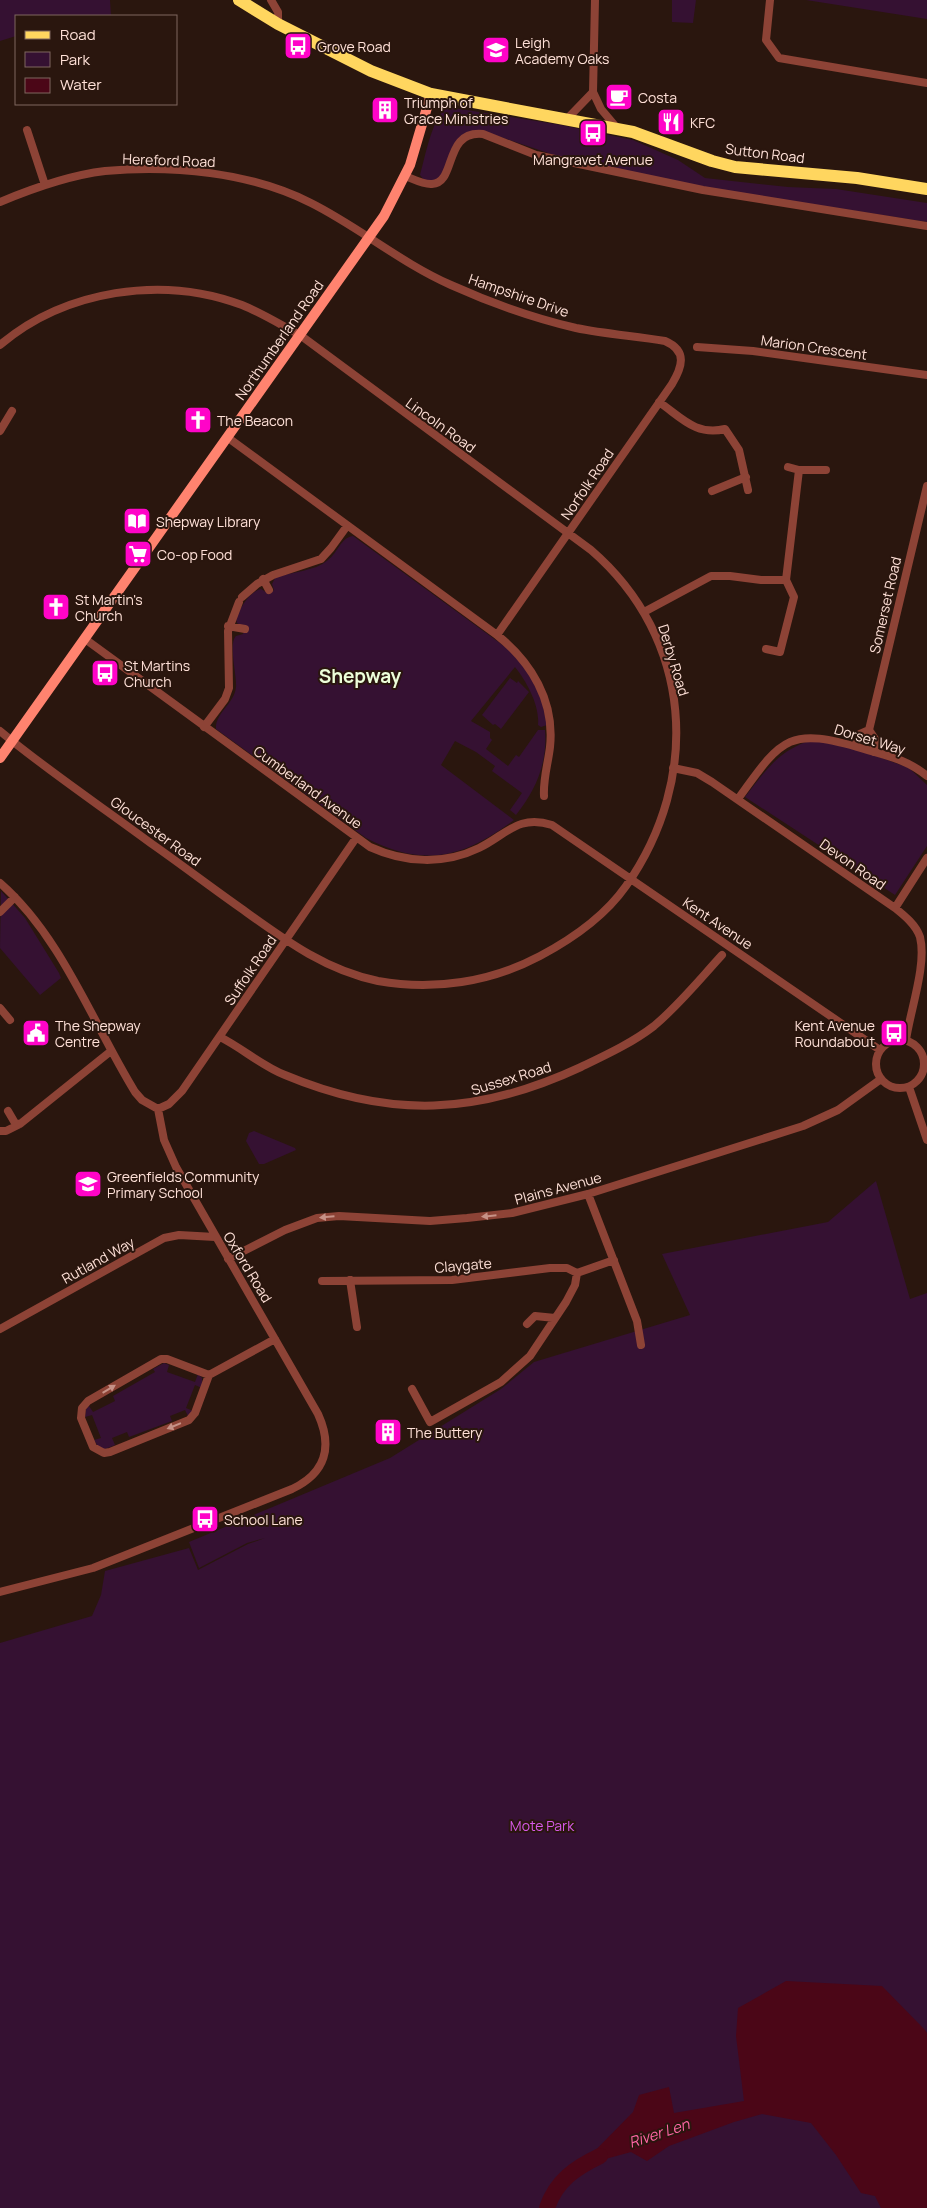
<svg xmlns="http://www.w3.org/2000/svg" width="927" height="2208" font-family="Manrope,sans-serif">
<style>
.green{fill:#351132}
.water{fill:#4b0617}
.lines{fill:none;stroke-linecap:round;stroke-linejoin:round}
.river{stroke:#4b0617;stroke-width:16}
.street{stroke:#8d4336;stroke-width:8}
.secondary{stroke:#ff836f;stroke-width:10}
.primary{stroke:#ffd65f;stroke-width:12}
.oneway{fill:#c69287}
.labels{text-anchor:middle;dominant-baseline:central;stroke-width:4;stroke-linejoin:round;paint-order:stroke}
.poi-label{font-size:14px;fill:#ffe1d8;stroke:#2a160e;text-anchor:start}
.street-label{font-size:14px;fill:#ffe1d8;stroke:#2a160e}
.park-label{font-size:14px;fill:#d659e9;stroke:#2a160e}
.water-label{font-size:15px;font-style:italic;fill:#ff66a6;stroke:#2a160e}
.district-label{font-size:19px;font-weight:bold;fill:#edffda;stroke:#2a160e}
</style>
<rect width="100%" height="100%" fill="#2a160e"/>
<path class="green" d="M0,0H110L111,16H16V36L0,41Z
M672,0H696L693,23L672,22Z
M806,0H927V19Z
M448,107L561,125L633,140L678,160L705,178L788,187L836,189L927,203V222L701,187L554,155L480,130L465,133L455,143L442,176L432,182L424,180L420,175C425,158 432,116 448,107Z
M353,536L508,649L530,673L542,701L547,725L541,727L538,725C540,706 527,682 515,667L471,721L490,732V738L492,740L486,749L508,766L516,755L519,757L538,730H545C548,762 536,790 516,815L510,810L522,793L492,771L495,766L476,752L455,741L441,765L514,820C463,858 424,868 366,838L216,729C215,713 235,703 236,687C237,675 228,644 236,636L243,634L245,628L237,623L236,619C240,608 249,592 261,589L269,594L274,590L272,584L275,578C292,571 314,572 328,560C338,553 340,538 353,536Z
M510,678L517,683L518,681L529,692L501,729L495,724L493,725L482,715Z
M806,742H829L863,751L909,768L927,785V846L895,895L745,797C764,773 776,753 806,742Z
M1,891L25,918L59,973L61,978L40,995L0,948Z
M254,1131L295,1148L296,1150L264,1164H259L246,1141L249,1133Z
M876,1181L910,1299L927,1293V2208H0V1643L92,1616L101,1595L105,1571L189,1548L198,1570L248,1544L265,1538L247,1543L199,1568L189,1542L390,1458L501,1389L534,1362L690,1315L662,1254L828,1222Z
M164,1363L169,1365L167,1372L195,1382L198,1374L202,1378V1388L195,1385L186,1408L193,1411L188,1416L185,1410L170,1416L172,1421L129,1437L127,1432L112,1438L115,1445L103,1450L99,1448L94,1440L101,1438L92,1415L85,1417L86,1409L89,1406L93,1412L115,1401L113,1396L155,1372L153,1369Z"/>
<path class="water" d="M786,1981L882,1986L925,2030L927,2033V2208H881L875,2196L861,2193L836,2155L811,2123L762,2114L734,2122L669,2146L647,2161L631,2152L580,2166L633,2112L639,2095L669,2087L674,2113L744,2101L736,2036L738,2008Z"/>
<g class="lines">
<path class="river" d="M547,2208C556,2181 575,2168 600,2156"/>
<path class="street" d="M271,0L278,12V24
M770,0L766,40L779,58L927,83
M593,92L601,109L617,128
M566,120L593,92L595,0
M27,130L45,185
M405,176C413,179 424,185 432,184C457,183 443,130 483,134L536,155L703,190L927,226
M0,202C31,189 71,175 105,171C172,165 250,172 311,203C359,227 401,263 451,285C491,303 533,318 576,328C605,334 635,336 665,341C688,351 682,367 672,384L497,635
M0,345C65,290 162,275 242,305C262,313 281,325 300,335L591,550C693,638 702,778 626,886C605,916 572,939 540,956C491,982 434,991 378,981C325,970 285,940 242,909C212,888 182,865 152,844C101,806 48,771 0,731
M697,347L753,351L927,375
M659,402C682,418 696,436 725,429L739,450L748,490
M0,431L12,411
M227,437L497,635C531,662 555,701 550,747C548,764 543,779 544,796
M788,467L799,470
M712,491L746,477
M263,579L269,590
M786,580L799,470H826
M242,597L257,584L273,575L321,559L331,548L347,526
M644,612L711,576H730L761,580H786L794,597L780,652L766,649
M228,626L245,629
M85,639L370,847C405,863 444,865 479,848C506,835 518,814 552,825L880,1050
M204,727L225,699L229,688L228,631L239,602
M869,730L875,739L874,752
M855,746L860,734L869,730L927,486
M673,768L697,773L712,782L895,908C905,916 916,925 920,937C927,965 910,1011 906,1040
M738,799C782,738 788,726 864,749C888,756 908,760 927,776
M0,883C62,937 93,1024 135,1092L142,1100L158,1109L164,1140L176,1167L318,1414C333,1447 326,1473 292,1489L93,1568L0,1592
M895,908L927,858
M0,912L15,897
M0,1008L10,1020
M220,1037C242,1048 262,1066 285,1075C390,1119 478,1115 581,1067C606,1055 632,1043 654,1026C679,1005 700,979 722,955
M876 1064a24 24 0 1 1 48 0a24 24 0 1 1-48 0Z
M909,1087L927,1140
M158,1109L169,1104L182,1091L356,838
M8,1111L15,1123L20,1124L111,1051
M0,1131H6L20,1124
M588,1194L637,1321L641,1345
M228,1259L285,1230L317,1218L339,1216L430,1221L467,1218L512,1213L588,1194L803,1126L838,1110L881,1079
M350,1280L357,1327
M322,1281L452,1280L550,1268H567L577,1273L614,1260
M527,1324L535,1316L555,1318
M0,1329L164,1238L179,1235L215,1237
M209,1375L167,1359H161L88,1401L82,1408L81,1418L93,1447L104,1453L110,1452L189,1420L195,1413L209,1375L275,1339
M412,1389L430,1422L501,1382L530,1356L566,1302L575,1285L577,1273"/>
<path class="secondary" d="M0,758L384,216L410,165L431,94"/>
<path class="primary" d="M239,0L278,24L371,71L431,94L633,132L712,161L735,167L857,178L927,189"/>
</g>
<defs><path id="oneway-solid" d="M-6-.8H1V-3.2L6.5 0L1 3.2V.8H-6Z" transform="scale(1.25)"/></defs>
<g class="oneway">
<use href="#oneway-solid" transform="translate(489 1216) rotate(174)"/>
<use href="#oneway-solid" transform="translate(327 1217) rotate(175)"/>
<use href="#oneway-solid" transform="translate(109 1389) rotate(-31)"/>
<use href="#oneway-solid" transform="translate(174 1426) rotate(158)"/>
</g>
<defs>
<symbol id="bus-square" viewBox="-11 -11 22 22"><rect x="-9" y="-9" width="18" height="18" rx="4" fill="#ff04c8" stroke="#2a160e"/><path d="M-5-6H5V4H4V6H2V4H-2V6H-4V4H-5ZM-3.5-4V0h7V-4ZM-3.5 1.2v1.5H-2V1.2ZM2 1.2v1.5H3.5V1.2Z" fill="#fff"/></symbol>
<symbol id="school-square" viewBox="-11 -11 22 22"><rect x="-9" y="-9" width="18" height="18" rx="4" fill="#ff04c8" stroke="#2a160e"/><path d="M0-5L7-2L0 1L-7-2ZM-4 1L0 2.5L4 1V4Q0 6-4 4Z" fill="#fff"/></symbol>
<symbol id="cafe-square" viewBox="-11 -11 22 22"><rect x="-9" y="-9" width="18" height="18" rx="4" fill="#ff04c8" stroke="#2a160e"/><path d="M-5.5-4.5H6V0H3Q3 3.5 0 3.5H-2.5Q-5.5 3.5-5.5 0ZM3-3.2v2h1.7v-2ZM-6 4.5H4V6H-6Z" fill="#fff"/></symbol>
<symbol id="building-square" viewBox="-11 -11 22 22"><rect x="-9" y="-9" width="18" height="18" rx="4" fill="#ff04c8" stroke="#2a160e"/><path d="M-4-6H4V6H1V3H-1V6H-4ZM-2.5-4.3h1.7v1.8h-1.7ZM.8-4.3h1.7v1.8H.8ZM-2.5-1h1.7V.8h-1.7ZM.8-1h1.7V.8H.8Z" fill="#fff"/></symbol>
<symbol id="restaurant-square" viewBox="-11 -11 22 22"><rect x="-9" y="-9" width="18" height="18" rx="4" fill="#ff04c8" stroke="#2a160e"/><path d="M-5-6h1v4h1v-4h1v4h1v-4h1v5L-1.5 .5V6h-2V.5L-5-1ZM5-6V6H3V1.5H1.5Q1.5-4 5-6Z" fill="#fff"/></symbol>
<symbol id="church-square" viewBox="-11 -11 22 22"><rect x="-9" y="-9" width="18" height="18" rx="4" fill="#ff04c8" stroke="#2a160e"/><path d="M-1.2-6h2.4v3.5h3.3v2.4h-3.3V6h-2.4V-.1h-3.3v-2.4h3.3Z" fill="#fff"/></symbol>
<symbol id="library-square" viewBox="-11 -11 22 22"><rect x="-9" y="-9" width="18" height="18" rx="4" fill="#ff04c8" stroke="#2a160e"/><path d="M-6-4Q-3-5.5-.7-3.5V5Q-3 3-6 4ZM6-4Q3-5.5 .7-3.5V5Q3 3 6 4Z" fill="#fff"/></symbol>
<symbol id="supermarket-square" viewBox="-11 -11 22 22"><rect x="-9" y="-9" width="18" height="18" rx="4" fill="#ff04c8" stroke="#2a160e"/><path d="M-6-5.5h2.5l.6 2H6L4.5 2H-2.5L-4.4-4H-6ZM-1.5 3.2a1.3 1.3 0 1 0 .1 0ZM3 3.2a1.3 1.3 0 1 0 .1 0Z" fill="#fff"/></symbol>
<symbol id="civic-square" viewBox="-11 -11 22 22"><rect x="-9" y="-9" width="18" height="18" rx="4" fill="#ff04c8" stroke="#2a160e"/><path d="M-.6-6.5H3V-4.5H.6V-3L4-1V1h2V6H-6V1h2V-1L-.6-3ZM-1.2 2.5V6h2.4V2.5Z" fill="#fff"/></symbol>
</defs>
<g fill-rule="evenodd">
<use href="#bus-square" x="282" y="30" width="32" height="32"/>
<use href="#school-square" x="480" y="34" width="32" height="32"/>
<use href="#cafe-square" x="603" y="81" width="32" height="32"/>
<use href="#building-square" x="369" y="94" width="32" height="32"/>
<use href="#restaurant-square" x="655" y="106" width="32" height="32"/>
<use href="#bus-square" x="577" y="117" width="32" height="32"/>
<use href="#church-square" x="182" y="404" width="32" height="32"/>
<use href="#library-square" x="121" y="505" width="32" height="32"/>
<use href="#supermarket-square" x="122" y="538" width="32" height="32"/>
<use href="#church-square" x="40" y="591" width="32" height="32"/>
<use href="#bus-square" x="89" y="657" width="32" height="32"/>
<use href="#civic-square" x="20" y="1017" width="32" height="32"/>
<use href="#bus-square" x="878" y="1017" width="32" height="32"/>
<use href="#school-square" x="72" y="1168" width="32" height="32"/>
<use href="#building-square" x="372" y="1416" width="32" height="32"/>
<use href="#bus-square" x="189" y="1503" width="32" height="32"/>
</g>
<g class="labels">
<g class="poi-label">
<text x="515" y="42">Leigh<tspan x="515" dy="16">Academy Oaks</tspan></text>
<text x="317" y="46">Grove Road</text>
<text x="638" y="97">Costa</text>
<text x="404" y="102">Triumph of<tspan x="404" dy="16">Grace Ministries</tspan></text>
<text x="690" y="122">KFC</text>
<text x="593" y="159" text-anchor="middle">Mangravet Avenue</text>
<text x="217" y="420">The Beacon</text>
<text x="156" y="521">Shepway Library</text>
<text x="157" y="554">Co-op Food</text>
<text x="75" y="599">St Martin's<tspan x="75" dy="16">Church</tspan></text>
<text x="124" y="665">St Martins<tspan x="124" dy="16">Church</tspan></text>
<text x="55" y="1025">The Shepway<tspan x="55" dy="16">Centre</tspan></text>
<text x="875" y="1025" text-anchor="end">Kent Avenue<tspan x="875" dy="16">Roundabout</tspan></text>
<text x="107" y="1176">Greenfields Community<tspan x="107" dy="16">Primary School</tspan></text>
<text x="407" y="1432">The Buttery</text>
<text x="224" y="1519">School Lane</text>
</g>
<g class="street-label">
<text transform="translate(765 153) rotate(7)">Sutton Road</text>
<text transform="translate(169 160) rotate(2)">Hereford Road</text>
<text transform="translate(519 295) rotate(19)">Hampshire Drive</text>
<text transform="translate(279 340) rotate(-55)">Northumberland Road</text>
<text transform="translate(814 347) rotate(8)">Marion Crescent</text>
<text transform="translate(441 425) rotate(36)">Lincoln Road</text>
<text transform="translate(587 484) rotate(-56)">Norfolk Road</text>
<text transform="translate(885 605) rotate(-77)">Somerset Road</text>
<text transform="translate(674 660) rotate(73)">Derby Road</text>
<text transform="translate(870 739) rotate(17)">Dorset Way</text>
<text transform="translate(308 787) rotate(36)">Cumberland Avenue</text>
<text transform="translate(156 831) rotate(36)">Gloucester Road</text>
<text transform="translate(853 864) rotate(35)">Devon Road</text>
<text transform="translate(718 923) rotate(34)">Kent Avenue</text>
<text transform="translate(250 970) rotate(-56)">Suffolk Road</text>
<text transform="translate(511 1078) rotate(-17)">Sussex Road</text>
<text transform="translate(558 1188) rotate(-15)">Plains Avenue</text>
<text transform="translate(98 1260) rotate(-29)">Rutland Way</text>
<text transform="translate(463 1265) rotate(-5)">Claygate</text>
<text transform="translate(248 1267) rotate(59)">Oxford Road</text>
</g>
<g class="park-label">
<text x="542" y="1825">Mote Park</text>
</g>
<g class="water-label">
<text transform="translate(659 2133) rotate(-18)">River Len</text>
</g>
<g class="district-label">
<text x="360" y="676">Shepway</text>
</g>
</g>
<rect x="15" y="15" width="162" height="90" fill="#2a160e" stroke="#7f675f"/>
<rect x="25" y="31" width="25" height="8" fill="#ffd65f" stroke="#7f675f"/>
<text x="60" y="40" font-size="15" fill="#ffe1d8">Road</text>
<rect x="25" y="52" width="25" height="15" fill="#351132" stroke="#7f675f"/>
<text x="60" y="65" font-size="15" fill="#ffe1d8">Park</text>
<rect x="25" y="78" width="25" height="15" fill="#4b0617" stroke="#7f675f"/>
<text x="60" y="90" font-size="15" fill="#ffe1d8">Water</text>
</svg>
